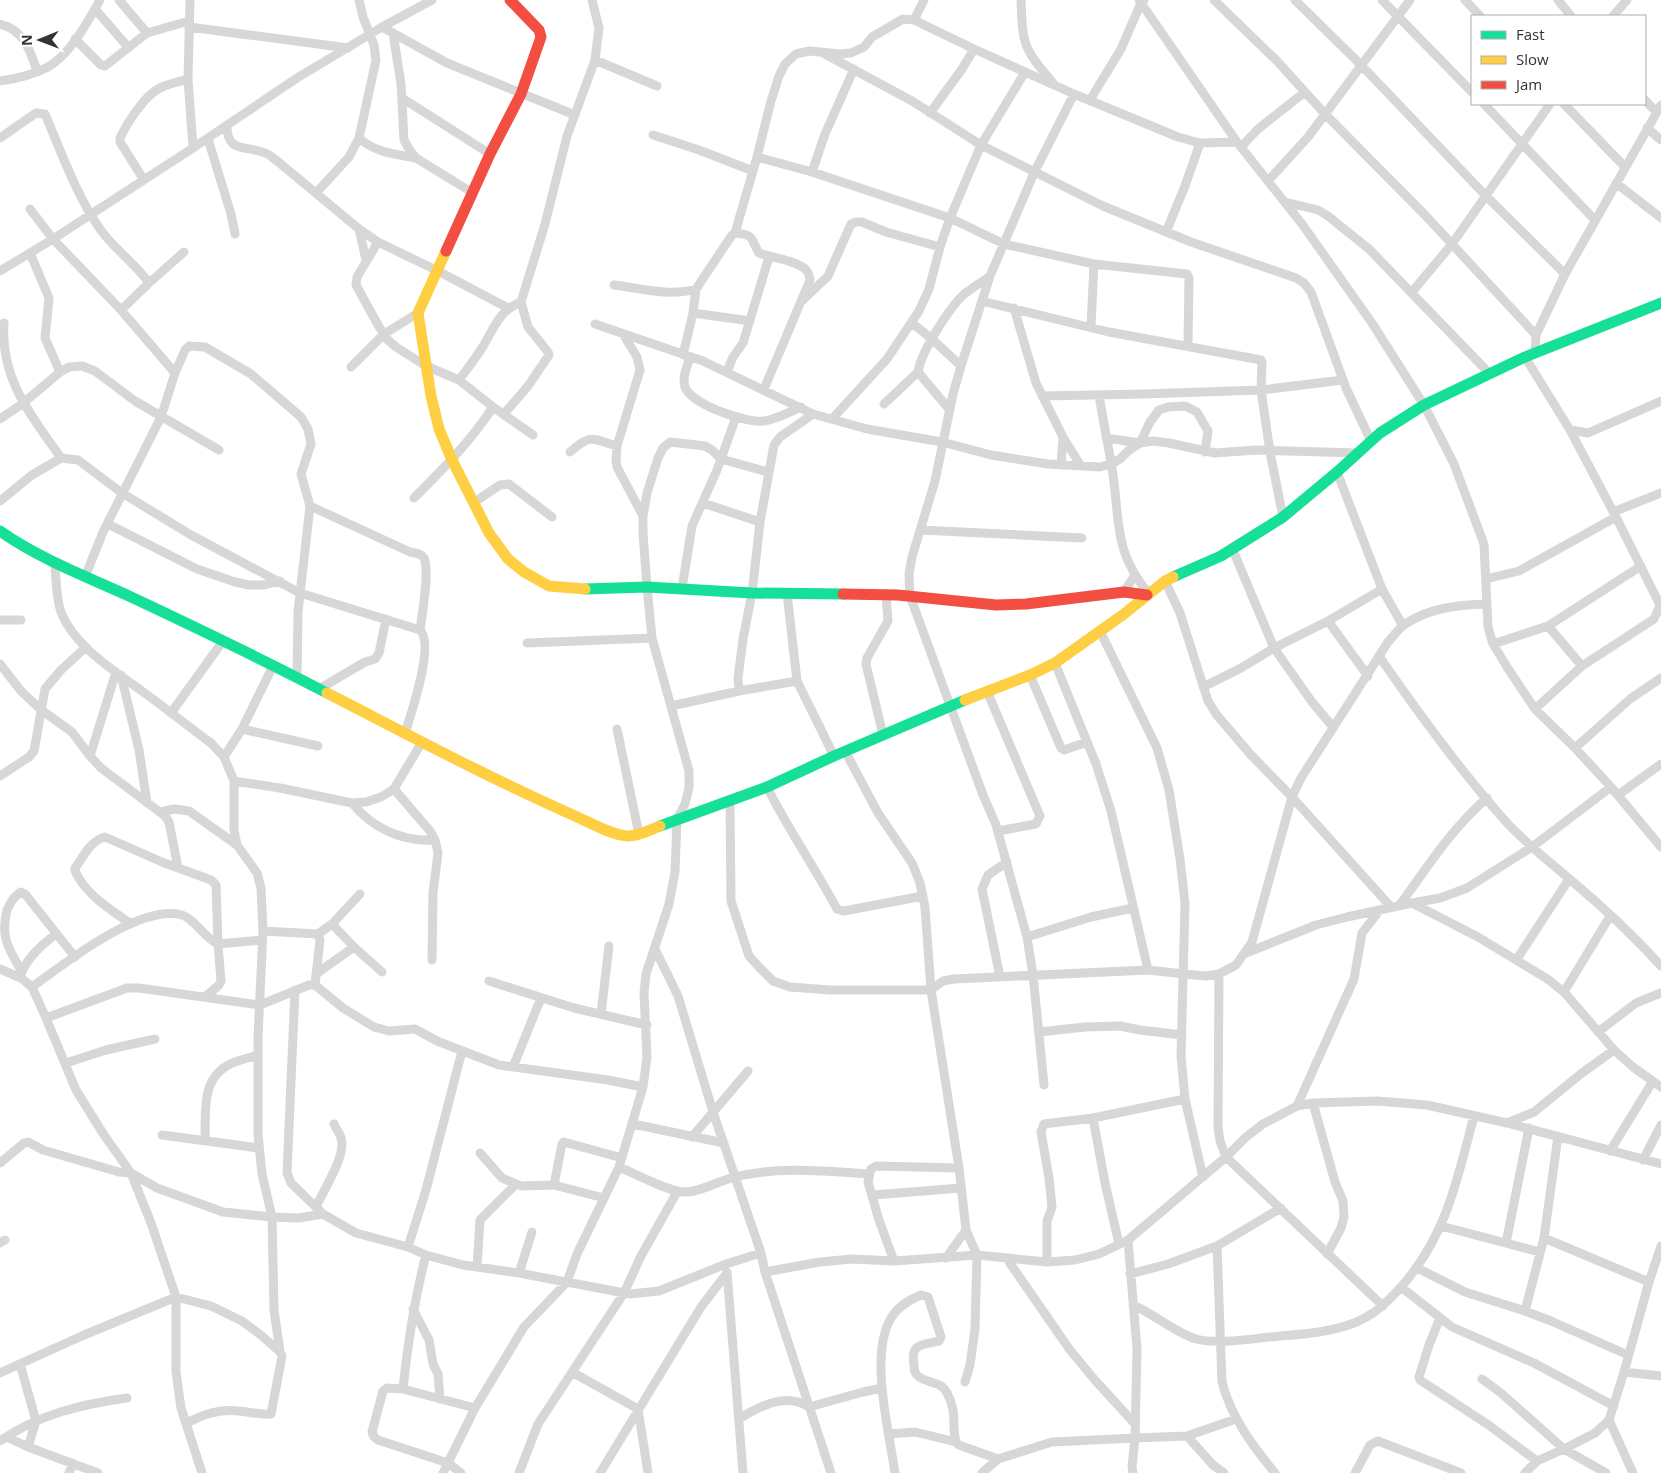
<svg xmlns="http://www.w3.org/2000/svg" width="1661" height="1473" font-family="'Open Sans',sans-serif">
<style>
.lines{fill:none;stroke-linecap:round;stroke-linejoin:round}
.street{stroke:#d7d7d7;stroke-width:9}
.fast{stroke:#16e098;stroke-width:11}
.slow{stroke:#ffcf43;stroke-width:11}
.jam{stroke:#f24e42;stroke-width:11}
</style>
<rect width="100%" height="100%" fill="#fff"/>
<g class="lines">
<path class="street" d="M119,0L147,33
M190,0L188,79L193,148
M1021,0C1022,16 1021,37 1029,51C1035,63 1045,73 1053,83
M1139,0L1237,142L1302,224L1372,323L1424,405L1454,464L1484,544L1488,627L1493,644L1507,667L1535,709L1575,748L1611,787L1661,847
M1214,0L1277,61L1325,114L1425,215L1536,335
M1295,0L1362,66L1486,196L1565,274
M1382,0L1472,92
M1465,0L1480,16
M1558,0L1571,16
M95,9L128,47
M1613,16L1627,0
M914,20L924,0
M0,24C24,30 30,50 37,71
M189,27L348,48
M382,27L447,63L575,115
M393,33L401,84L404,140L409,149L416,158L473,193
M75,39L101,65L105,66L147,33L189,21
M823,53L912,101L981,145L1103,206L1191,242L1296,278L1304,283L1311,292L1346,388L1371,441
M595,60L657,86
M0,81C16,79 34,74 48,67C71,54 88,21 100,0
M402,98L490,154
M1090,100L1121,49L1141,3L1144,0
M1645,100L1656,112
M1484,104L1595,220
M1564,104L1625,167
M930,113L962,69L974,49
M227,126C227,154 247,145 265,153C269,154 273,158 276,160L359,229L378,242L438,271L508,308
M1647,128L1661,140
M653,135L699,150L753,171
M0,138L36,113L45,114C61,151 76,195 100,229C114,249 135,263 149,283L121,310
M359,138C376,153 395,154 416,158
M208,139L231,214L235,234
M1241,147L1258,129L1305,92
M757,157L812,172L950,218L1004,244L1094,264L1187,274L1189,278L1188,345
M812,172L825,134L854,69
M144,180L120,142V138C127,123 144,97 158,89C167,84 179,82 188,79
M1268,181L1308,137L1410,0
M1616,183L1661,218
M316,193L349,157L359,138L376,60L374,45L363,17L359,0
M1285,202L1318,210L1328,216L1369,249L1490,374
M30,209L53,239L121,310L175,373
M359,229L366,260
M1166,232L1185,186L1200,143
M735,233L757,157L771,101L779,76L785,64L796,54L810,51L840,54L851,53L864,47L872,37L903,19L914,20L974,49L1074,94L1178,137L1200,143L1237,142
M378,242L357,277L356,285L378,325L388,340L396,347L426,366L459,380L493,407L533,435
M30,253L49,298L45,338L60,372
M0,271L53,239L193,148L297,78L382,27L432,0
M149,283L184,252
M614,285C640,288 670,297 696,289
M1412,292L1452,244L1550,104
M803,300L828,276L851,224L856,222H862L886,232L940,247
M982,301L1109,332L1261,360L1262,362L1261,390L1270,452L1283,517
M1014,308L1036,383L1063,437L1081,466
M693,313L750,321
M4,323C0,379 31,415 61,458
M912,323L932,339L961,366
M595,324L703,361L813,414L867,429L942,442L991,455L1048,464L1100,467L1111,464L1120,459L1128,451L1140,443L1153,441L1169,443L1215,453L1256,450L1358,453
M1091,326L1094,264
M623,334L637,357L640,370L617,446L616,460L617,467L643,516
M1535,353L1536,335L1565,274L1661,105
M683,355L693,313L696,289L732,235L735,233C756,235 750,239 759,253C771,258 796,260 805,269C809,272 809,275 810,280L764,389
M690,357C687,367 682,377 685,387C692,405 746,423 764,421C777,419 789,412 801,407
M1525,357L1570,430L1616,517L1661,607
M351,367L384,334L418,313
M727,372L733,357L743,343L769,257
M918,372L949,409
M459,380C467,369 475,359 482,348C494,329 498,311 521,302
M1099,395C1103,421 1109,448 1113,475C1120,524 1114,552 1149,594
M1042,396L1143,394L1261,390L1343,380
M884,404L918,372C921,352 947,312 961,297C970,289 981,283 990,276
M504,414L528,386L549,355L548,352L528,327L521,302L545,224L567,136L595,60L599,28L592,0
M0,419L22,404L60,372L69,367L82,366L95,371L135,401L219,450
M832,419L887,359L919,311L929,289L940,247L950,218L981,145L1025,72
M1570,430L1588,433L1661,401
M1106,438L1140,443L1150,422L1159,410L1168,407L1185,406L1197,412L1208,431L1205,452
M570,452C591,433 592,439 617,446
M1061,465L1063,437
M1337,472L1382,589L1403,626
M414,498C443,469 471,441 493,407
M0,501L32,475L61,458L78,460L122,493L191,535L300,593L420,630C435,644 411,714 405,733
M473,503L500,485L509,484L552,517
M703,503L760,522
M310,506L410,552C415,553 421,553 424,558C430,571 422,615 420,630
M1613,512L1661,493
M108,524L197,569L235,582L249,585H263L280,581
M921,530L1082,538
M1232,548L1274,648L1312,702L1333,727
M55,563C56,579 56,597 61,612C74,647 118,673 146,694C168,710 189,727 211,743L224,757L234,781V830L237,845L257,873L261,888L263,931L258,1037V1134L262,1174L272,1217L274,1310L280,1352
M85,577L103,532L161,417L175,373L185,350L189,346L205,347L251,374L301,417L308,429L311,444L301,474L310,506L298,612L297,677
M1486,579L1519,571L1616,517
M1165,581L1180,613L1208,701L1216,714L1251,755L1292,797L1391,907
M682,588L692,526L717,470L736,417
M1124,592L1135,575
M787,593L797,681
M0,620H21
M1328,621L1368,676
M1548,626L1582,666
M1100,631L1157,748L1169,790L1180,859L1185,903L1181,1056L1185,1099L1203,1177
M527,643L652,638
M1493,644L1548,626L1641,566
M1379,656C1419,714 1461,772 1508,824C1528,845 1551,863 1573,882C1604,908 1634,936 1661,966
M1055,663L1096,764L1111,811L1148,970
M0,664L21,691L40,709L72,732L90,756L101,768L165,816L169,822L178,868
M121,675L139,750L147,803
M1030,675L1061,748L1064,750L1087,742
M1203,687L1241,668L1274,648L1328,621L1382,589
M319,689L365,662L375,659L379,653L386,619
M739,691L797,681L834,756
M987,691L1040,816L1036,824L998,831
M671,706L739,691L738,678L743,639L752,593L760,522L774,445L780,437L813,414
M1535,709L1582,666L1654,619L1661,603
M171,713L223,641
M242,729L318,746
M617,729L639,834
M883,735L866,664L867,658L888,621L886,595
M1575,748L1630,699L1661,678
M845,751L878,813L912,863L920,883L925,907L931,990L959,1168L966,1230L977,1255L975,1329L970,1365L965,1382
M90,756L116,672
M224,757L242,729L273,666
M0,776L29,757L34,751L45,689L61,670L86,647
M234,781L280,788L352,803L366,802L381,797L394,789L422,742
M767,787C788,829 815,868 837,909L844,911L923,896
M394,789L430,831L435,840L438,853L433,893L432,960
M1618,795L1661,764
M730,801L731,901L749,956L759,967L773,981L790,987L830,990H931L943,981L954,979L1148,970L1184,974L1206,976L1219,974L1236,965L1252,942L1292,797L1301,778L1388,642C1393,637 1398,629 1404,625C1428,608 1457,605 1486,604
M352,803C372,828 402,842 435,840
M160,812L174,809L189,811L237,845
M1412,903L1478,937L1549,980L1564,992L1614,1050L1633,1067L1661,1087
M1399,906C1427,868 1451,829 1487,798
M131,924C110,909 86,895 75,871V868C84,856 90,841 105,837L162,862L211,880L216,885L218,944L221,981L219,985L205,997
M332,924L354,947L382,972
M263,931L318,934L320,940L315,985
M318,934L332,924L360,894
M1027,937L1091,917L1133,908
M655,949L678,996L713,1112L761,1253L765,1272L831,1473
M1246,953L1316,925L1347,917L1412,903L1440,898L1467,888L1532,847L1611,787
M1517,959L1569,879
M0,969L21,978L32,987L46,1018L76,1090L104,1135L131,1173L151,1223L176,1297V1372L181,1408L202,1473
M22,972C9,949 0,938 7,910C10,903 14,896 21,892L25,894L75,957
M316,974L354,947
M1219,974L1218,1127L1220,1141L1226,1157L1383,1306
M21,975C26,958 43,944 56,934
M1000,977L982,889L988,875L1007,862
M489,981L574,1008L647,1025
M32,987C64,964 140,903 182,915C195,919 204,938 218,944L262,940
M295,990L287,1173L291,1183L323,1214
M1564,992L1610,916
M601,1014L609,946
M46,1018L127,988H139L260,1005L309,985H315L343,1008L374,1027L389,1031L415,1029L437,1041L499,1065L608,1080L643,1087
M1039,1032L1085,1027L1120,1026L1140,1030L1182,1035
M1598,1032L1636,1003L1661,993
M66,1063L106,1050L155,1039
M513,1067L541,998
M1044,1085L1033,975L1027,937L996,825L983,795L910,596L909,574L912,557L935,481L953,394L961,366L990,276L1034,173L1074,94
M1313,1103L1335,1182L1343,1201L1344,1217L1341,1228L1327,1254
M1297,1106L1354,979L1362,933L1380,910
M1093,1118L1105,1183L1119,1244
M1507,1123L1661,1164
M633,1124L724,1143
M162,1135L259,1148
M692,1137L748,1071
M205,1141C206,1110 200,1075 235,1062C243,1059 251,1057 258,1055
M1610,1151L1653,1081
M480,1153L502,1178L516,1184L522,1186L554,1185L604,1198
M1643,1160L1661,1125
M0,1163L24,1143L28,1142L43,1150L119,1172L131,1173L157,1188L223,1212L272,1217L298,1218L323,1214L356,1233L408,1247L426,1255L463,1265L519,1273L630,1294L659,1291L726,1264L761,1253
M619,1167C636,1174 667,1191 684,1192C699,1193 720,1180 735,1177C779,1166 824,1171 869,1174
M554,1185L562,1144L564,1142L622,1158
M873,1195L961,1188
M316,1207C323,1191 347,1155 341,1138C340,1133 336,1129 334,1124
M1441,1226L1540,1252
M1544,1238L1649,1282
M0,1243L5,1240
M1506,1243L1529,1128
M1217,1246L1222,1382C1231,1417 1252,1445 1275,1473
M408,1247L426,1190L462,1051
M946,1258L966,1230
M1007,1259L1070,1350L1094,1379L1135,1424
M894,1261L879,1220L868,1182L871,1169L876,1166L959,1168
M1047,1262V1221L1052,1207L1049,1178L1041,1132L1044,1124L1093,1118L1185,1099
M477,1267L480,1220L516,1184
M1417,1268L1465,1292L1525,1311L1551,1321L1628,1355
M727,1272L743,1473
M765,1272L820,1262L852,1259L894,1261L977,1255L1047,1262L1075,1260L1099,1254L1128,1240L1226,1157L1246,1137L1263,1124L1297,1106L1313,1103L1377,1101L1427,1105L1507,1123L1534,1112L1582,1073L1614,1050
M519,1273L532,1232
M1130,1274L1168,1264L1217,1246L1281,1208
M1401,1287L1452,1327L1534,1363L1614,1406
M1133,1305C1154,1314 1174,1332 1196,1339C1220,1345 1255,1338 1280,1336C1304,1334 1331,1332 1354,1323C1376,1314 1387,1302 1402,1286C1447,1234 1457,1180 1474,1116
M413,1309L429,1340L433,1364L438,1374L440,1399
M1525,1311L1544,1238L1558,1136
M1440,1318L1429,1345L1419,1377L1420,1380L1490,1426L1537,1461
M20,1364L36,1421L28,1447
M572,1372L638,1409L648,1473
M1624,1372L1661,1376
M0,1373L84,1335L176,1297L211,1306L242,1321L262,1336L280,1352L282,1356L271,1414C260,1415 250,1412 239,1411C219,1409 204,1414 187,1423
M1482,1379L1501,1393L1564,1449L1606,1473
M403,1389C408,1341 414,1301 426,1255
M739,1419C760,1406 786,1392 809,1407L863,1392L882,1388
M1609,1420L1633,1473
M889,1434L915,1432L956,1442L959,1445L998,1459
M1187,1436L1213,1465L1224,1473
M7,1437L28,1447L98,1473
M0,1441C37,1415 82,1404 127,1398
M69,1473L73,1463
M443,1473L475,1408L524,1327L567,1282L577,1254L619,1167L643,1087L647,1057L644,993L646,974L669,904L675,872L677,819L685,804L689,788V771L652,638L647,587L643,533V516L647,493L658,458L663,448L670,442L705,446L712,450L721,459L768,472
M461,1473L448,1463L378,1440L374,1437L372,1432L383,1391L387,1388L403,1389L475,1408
M519,1473L538,1424L624,1293L641,1256L677,1192
M600,1473L701,1307L727,1273
M895,1473C889,1430 869,1355 891,1318C898,1306 909,1300 921,1295L928,1297L941,1337L939,1341C922,1345 910,1343 914,1365C914,1369 914,1373 918,1376C927,1384 940,1380 947,1393C958,1413 951,1424 956,1442
M982,1473L998,1459L1052,1442L1135,1438L1137,1349L1128,1240
M1133,1473L1132,1467L1135,1438L1187,1436L1236,1419
M1355,1473L1370,1445L1378,1441L1461,1473
M1525,1473L1537,1461L1564,1449L1595,1433L1609,1420L1624,1372L1649,1282L1661,1246"/>
<path class="fast" d="M0,531C40,559 85,576 129,596C195,627 262,659 327,693
M1173,577L1221,556L1283,517L1337,472L1380,433L1424,405L1525,357L1661,303
M585,589L647,587L752,593L843,594
M660,826L767,787L834,756L965,700"/>
<path class="slow" d="M446,251L418,313L431,396L439,429L452,460L489,533L508,559L524,572L549,586L585,589
M327,693C409,735 491,779 575,816C589,822 613,836 628,836C639,836 650,830 660,826
M965,700L1030,675L1055,663L1124,614L1165,581L1173,577"/>
<path class="jam" d="M446,251L490,154L521,94L541,37L539,30L510,0
M843,594L898,595L996,605L1026,604L1124,592L1147,595"/>
</g>
<rect x="1471" y="15" width="175" height="90" fill="#ffffff" stroke="#adadad"/>
<rect x="1481" y="31" width="25" height="8" fill="#16e098" stroke="#adadad"/>
<text x="1516" y="40" font-size="15" fill="#333333">Fast</text>
<rect x="1481" y="56" width="25" height="8" fill="#ffcf43" stroke="#adadad"/>
<text x="1516" y="65" font-size="15" fill="#333333">Slow</text>
<rect x="1481" y="81" width="25" height="8" fill="#f24e42" stroke="#adadad"/>
<text x="1516" y="90" font-size="15" fill="#333333">Jam</text>
<g transform="translate(40 40) rotate(269)" stroke="#ffffff" stroke-width="4" paint-order="stroke">
<path d="M0-4L9 19L0 12L-9 19Z" fill="#333333"/>
<text y="-8" font-size="14" font-weight="bold" text-anchor="middle" fill="#333333">N</text>
</g>
</svg>
